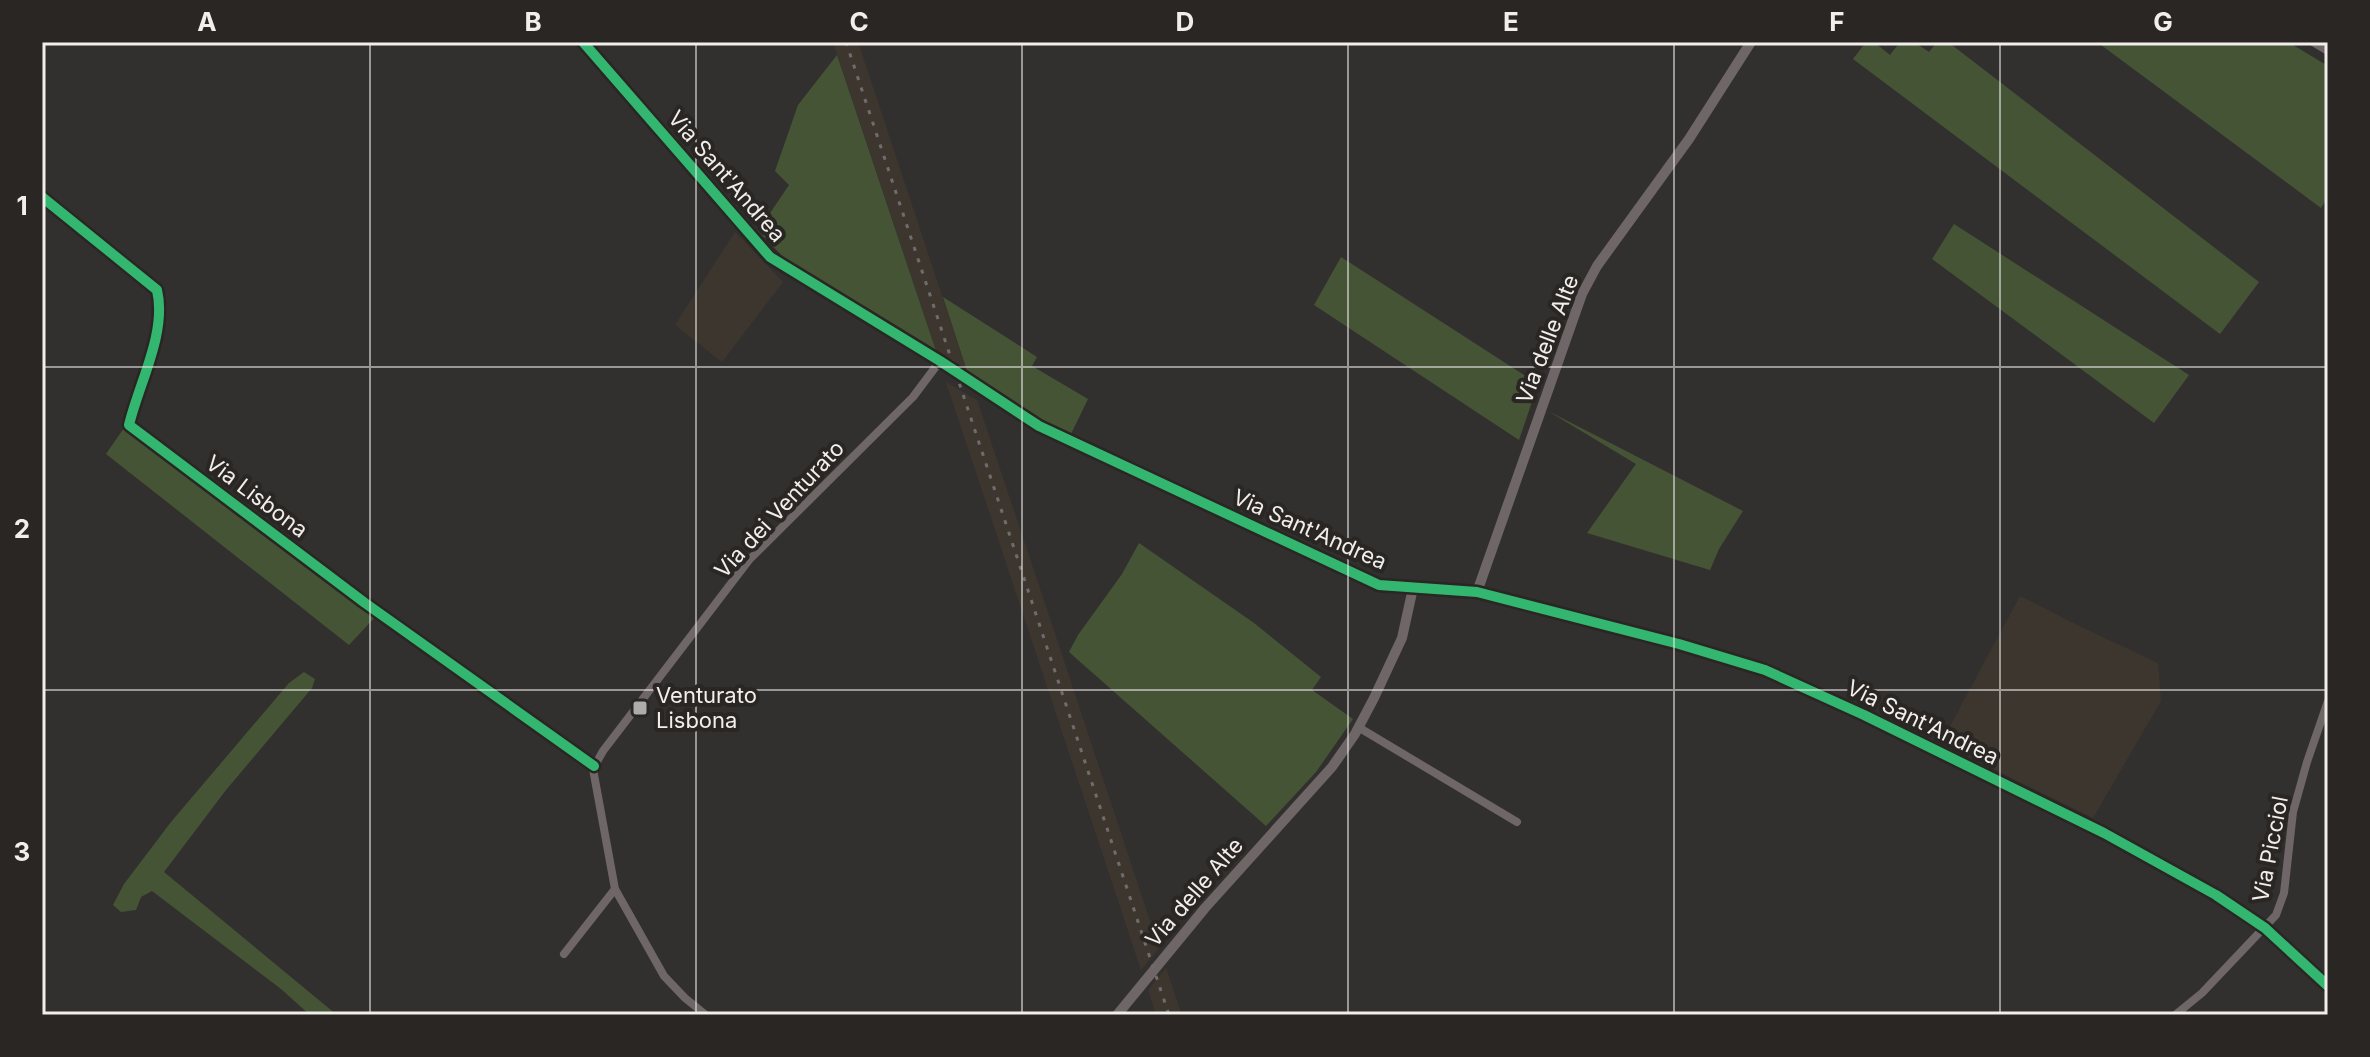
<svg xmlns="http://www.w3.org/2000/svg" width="2370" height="1057" font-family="Inter,sans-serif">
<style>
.built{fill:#3d362f}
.green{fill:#465436}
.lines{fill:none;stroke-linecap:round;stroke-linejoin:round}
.minor{stroke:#6e6667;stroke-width:8}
.tertiary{stroke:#6e6667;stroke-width:10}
.rail{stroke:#706c6b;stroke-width:3;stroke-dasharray:4 8;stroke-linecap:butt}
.cycleway-casing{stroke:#292623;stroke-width:15}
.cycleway{stroke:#33b770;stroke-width:10}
.grid{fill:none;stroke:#f1eeec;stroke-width:2;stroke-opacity:0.55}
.poi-dot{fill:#aeacaa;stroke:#292623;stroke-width:3}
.labels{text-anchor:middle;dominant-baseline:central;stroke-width:8;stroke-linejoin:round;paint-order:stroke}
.street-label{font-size:22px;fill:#f1eeec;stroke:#292623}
.poi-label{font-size:22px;fill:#f1eeec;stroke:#292623;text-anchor:start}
.neatline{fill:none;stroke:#f1eeec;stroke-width:3}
.grid-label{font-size:26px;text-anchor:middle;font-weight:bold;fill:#f1eeec}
</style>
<rect width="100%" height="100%" fill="#32302e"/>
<path class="built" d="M833,42H858L968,374L937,354Z
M735,232L783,282L722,362L675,325Z
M946,382L977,400L1064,661L1159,948L1141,970Z
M2020,596L2079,626L2158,663L2161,701L2093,818L1941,743Z
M1166,968L1179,1007L1182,1015H1156L1148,990Z"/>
<path class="green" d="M1866,42H1874L1890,55L1900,42H1914L1929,52L1937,42H1948L2259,282L2220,334L1853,59Z
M2097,42H2288L2328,66V196L2321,208Z
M837,55L937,354L795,269L758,231L789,185L775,171L798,105Z
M1954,224L2189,375L2154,423L1932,259Z
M1341,257L1538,384L1519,440L1314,305Z
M943,297L1037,357L1032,366L1088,399L1071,434L1053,426L968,374Z
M1548,411L1743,511L1719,549L1710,570L1587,533L1636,464Z
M126,425L249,523L376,616L349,645L106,454Z
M1139,543L1254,623L1321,677L1312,690L1353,719L1316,772L1266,826L1069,652L1078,635L1122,574Z
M304,672L315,679L312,688L226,790L164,872L337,1015H310L281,989L152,891L141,897L136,910L121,912L113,905L124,884L171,822L289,683Z"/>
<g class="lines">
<path class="minor" d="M2313,42L2328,51
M42,197L157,290C167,333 139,383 129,425L365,603L594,766
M1358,727L1517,822
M564,954L615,889
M706,1015L685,998L664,976L615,889L593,769L603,751L749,560L913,397L940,361
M2175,1015L2202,993L2276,915L2284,893L2293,812L2307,762L2328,701"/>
<path class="tertiary" d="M583,42L770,257L940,361L1039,426L1379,585L1477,592L1679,644L1765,670L1864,715L2104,833L2216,895L2265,928L2328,986
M1477,592L1582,294L1597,266L1689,139L1751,42
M1117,1015L1205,908L1332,767L1355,734L1374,698L1402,638L1413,588"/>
<path class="rail" d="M846,42L1169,1015"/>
<defs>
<path id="cycleway" d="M583,42L770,257L940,361L1039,426L1379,585L1477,592L1679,644L1765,670L1864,715L2104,833L2216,895L2265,928L2328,986
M42,197L157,290C167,333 139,383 129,425L365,603L594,766"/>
</defs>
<use href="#cycleway" class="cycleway-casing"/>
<use href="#cycleway" class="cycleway"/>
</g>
<path class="grid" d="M370,42V1015M696,42V1015M1022,42V1015M1348,42V1015M1674,42V1015M2000,42V1015M42,367H2328M42,690H2328"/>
<rect class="poi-dot" x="632" y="700" width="16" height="16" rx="4"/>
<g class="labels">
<g class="street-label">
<text transform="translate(727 176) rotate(49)">Via Sant'Andrea</text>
<text transform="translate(1547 339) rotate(-69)">Via delle Alte</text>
<text transform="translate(257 496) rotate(37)">Via Lisbona</text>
<text transform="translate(779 509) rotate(-47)">Via dei Venturato</text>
<text transform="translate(1310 529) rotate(24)">Via Sant'Andrea</text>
<text transform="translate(1923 722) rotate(26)">Via Sant'Andrea</text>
<text transform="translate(2270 849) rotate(-79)">Via Picciol</text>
<text transform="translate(1194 892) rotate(-49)">Via delle Alte</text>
</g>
<g class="poi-label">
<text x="656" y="695">Venturato<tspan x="656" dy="25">Lisbona</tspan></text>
</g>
</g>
<rect width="2370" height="1057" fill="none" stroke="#292623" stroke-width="88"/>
<rect x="44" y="44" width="2282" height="969" class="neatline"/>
<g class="grid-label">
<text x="207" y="31">A</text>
<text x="533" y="31">B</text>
<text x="859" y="31">C</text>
<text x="1185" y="31">D</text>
<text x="1511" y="31">E</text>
<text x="1837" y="31">F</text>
<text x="2163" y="31">G</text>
<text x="22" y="215">1</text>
<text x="22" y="538">2</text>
<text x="22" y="861">3</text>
</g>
</svg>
